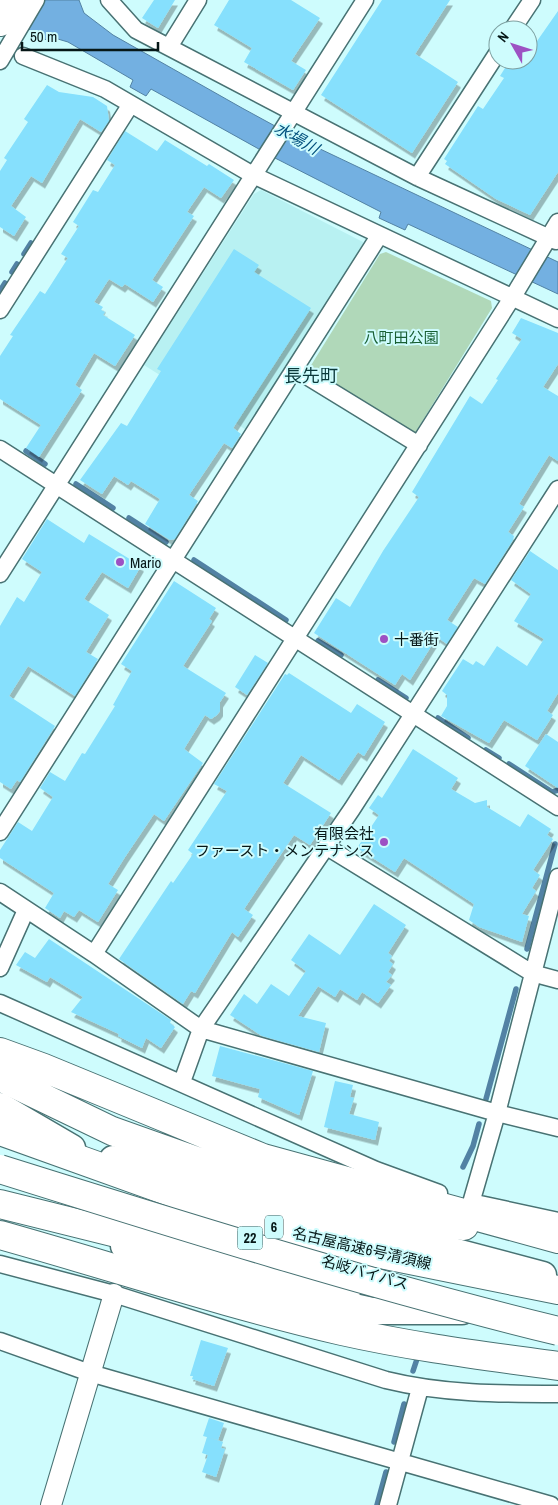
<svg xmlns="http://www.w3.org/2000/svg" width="558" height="1505" font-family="'Archivo Narrow','Noto Sans JP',sans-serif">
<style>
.built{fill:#b8f1f2}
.green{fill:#b0d8b9}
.water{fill:#73b0e1;stroke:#5282a4}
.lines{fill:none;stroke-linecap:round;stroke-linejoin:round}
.stream{stroke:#5282a4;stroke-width:5.5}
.building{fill:#86e0fd;filter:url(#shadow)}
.minor-casing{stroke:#487273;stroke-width:19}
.tertiary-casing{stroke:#487273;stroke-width:22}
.trunk-casing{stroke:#487273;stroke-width:29}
.motorway-casing{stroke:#487273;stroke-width:30}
.minor{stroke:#fff;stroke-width:16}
.tertiary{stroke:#fff;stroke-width:20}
.trunk{stroke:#fff;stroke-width:26}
.motorway{stroke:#fff;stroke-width:28}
.motorway-bridge-casing{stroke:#487273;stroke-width:30;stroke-linecap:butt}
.motorway-bridge{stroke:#fff;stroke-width:28}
.poi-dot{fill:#9d51c3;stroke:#cefcfd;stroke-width:2}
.labels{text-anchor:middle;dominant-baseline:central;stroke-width:4;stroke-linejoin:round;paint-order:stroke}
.shield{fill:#cefcfd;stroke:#425c5c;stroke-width:1}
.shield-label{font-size:14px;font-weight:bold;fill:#061717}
.park-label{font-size:15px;fill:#195f33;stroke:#cefcfd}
.poi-label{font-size:15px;fill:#061717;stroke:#cefcfd;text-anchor:start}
.street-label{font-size:15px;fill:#061717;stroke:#cefcfd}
.water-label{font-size:16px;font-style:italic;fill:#02507d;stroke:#cefcfd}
.quarter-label{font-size:18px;fill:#0b393a;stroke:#cefcfd}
</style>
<defs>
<filter id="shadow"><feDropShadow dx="3" dy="5.5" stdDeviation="0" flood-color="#0004"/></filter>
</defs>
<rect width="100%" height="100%" fill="#cefcfd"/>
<path class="built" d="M261,190L363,242L364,251L248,431L144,365L254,194Z"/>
<path class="green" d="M386,252L491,301L492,308L415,433L312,374L310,367L380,254Z"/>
<path class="water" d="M0,0H79L84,13L113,35L242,108L297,138L558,262V294L408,224L405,230L379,218L381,212L275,158L151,89L146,96L130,87L133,80L68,42L51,37L48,41L0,12Z"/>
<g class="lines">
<path class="stream" d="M24,254L31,243
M12,272L17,264
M0,291L5,283
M26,451L45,464
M76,484L113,508
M129,518L166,542
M194,560L286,620
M318,641L341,655
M378,680L406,698
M438,718L468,738
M486,750L499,758
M509,764L552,792L558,790
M527,949L555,844
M486,1099L516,989
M463,1167L473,1146L479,1124
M413,1371L418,1356
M394,1442L404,1404
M377,1505L386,1472"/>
</g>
<path class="building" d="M154,0H175L158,28L142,18Z
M229,0H291L320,18L291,61L306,70L293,90L244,62L252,48L214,25Z
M382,0H450L415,54L458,82L412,153L321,95Z
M558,11V172L530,215L496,199L445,164L447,161L444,159L478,106L483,109L504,78L500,76L510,60H528V54Z
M47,85L59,92L93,97L107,106L109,121L101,132L80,119L42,183L31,176L11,206L26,217L14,236L0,227V171L7,160L4,158L28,122L24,119Z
M125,131L157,151L165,140L207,166L209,164L234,180L221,198L204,187L187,212L194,216L152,280L163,287L153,302L125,284L122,287L109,279L94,302L103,307L101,310L105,312L103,315L135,335L115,366L94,353L75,385L82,390L39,457L26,448L41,425L0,399V356L13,336L10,335L40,291L45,294L68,258L61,254L79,226L73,222L93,190L98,192L115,165L107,160Z
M234,249L259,265L254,272L311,308L233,428L241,434L232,448L224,443L189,495L198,501L175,539L170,540L145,524L160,499L131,481L128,485L114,476L102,494L80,480L121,423L127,426L161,371L157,369Z
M521,318L558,333V364L543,387L558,396V461L549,455L519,504L524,507L508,532L514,536L513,540L485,584L474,578L447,620L458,627L447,644L437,637L410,680L402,674L395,685L314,633L336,598L350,607L383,551L419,497L412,492L470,396L482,404L498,380L496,379L522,339L512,333Z
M47,519L84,543L89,534L141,566L128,588L102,572L84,599L109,615L86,652L98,659L75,696L28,666L9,696L55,726L20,782L17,780L11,789L0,782V626L17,597L24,602L42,572L22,559Z
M530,551L558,570V693L547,711L553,715L537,740L504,720L489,743L441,716L447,706V695L442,691L463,659L473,665L476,661L484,666L497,646L527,666L544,639L514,621L531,594L511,580Z
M174,581L216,608L209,619L212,621L183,666L226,693L220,702V711L217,715L211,719L205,715L184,749L203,763L164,821L154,814L125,857L108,884L118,890L98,922L79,910L74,917L64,911L60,918L45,908L54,893L0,858V850L18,822L32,831L53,797L40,788L50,772L65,781L82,753L85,754L115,706L113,705L132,671L121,664Z
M255,655L268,663L247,695L235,687Z
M289,673L351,713L357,704L385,722L364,756L358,752L339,780L301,755L283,783L331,813L310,845L294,835L244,909L253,915L238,937L232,932L195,993L191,991L183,1004L119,959L171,881L173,883L193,854L188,850L227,791L214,784L285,674L287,675Z
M546,734L558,742V788L525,766Z
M413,749L458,778L451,789L475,803L487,800V807L520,827L528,814L551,829L547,835L553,839L533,870L540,875L532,888L536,891L522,914L529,916L522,942L479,927L469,920L474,904L404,858L395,872L357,848L379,815L369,808L378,795L382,798Z
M374,904L406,925L388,953L392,956L389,961L393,964L388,972L392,975L386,982L391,985L378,1003L362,992L357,1000L340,989L335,997L318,986L298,1016L326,1023L319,1052L262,1036L230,1015L244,994L257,1004L271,984L289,996L306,971L291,960L309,934L340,955Z
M49,939L171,1020L170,1023L175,1027L161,1048L146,1038L142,1048L118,1036L119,1034L71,1012L83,997L50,977L47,982L16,965L25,952L35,958Z
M220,1046L313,1071L299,1115L258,1097L260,1089L212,1076Z
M335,1081L353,1085L350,1097L354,1098L349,1114L379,1122L375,1140L324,1127Z
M201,1340L228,1348L214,1386L192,1379L193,1376H190Z
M209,1418L224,1423L218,1440L203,1436Z
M207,1437L223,1442L221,1448L225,1449L216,1477L202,1472L208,1455L202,1453Z"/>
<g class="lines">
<defs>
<path id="minor" d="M109,0L136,30L417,177L556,241
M512,30L532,0
M169,47L198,0
M23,56L105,89L253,175L558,319
M0,61L36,0
M417,177L498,52
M0,310L131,104
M295,369L419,445
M0,449L558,807
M0,574L365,0
M0,832L379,236
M327,847L532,973L558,980
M0,892L94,954L201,1029L497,1113L558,1128
M94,954L517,290L558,222
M0,968L26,910
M0,1003L376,1170L439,1193
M182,1082L201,1029L352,809L558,489
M471,1203L497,1113L558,877
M480,1204L558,1221
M0,1264L114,1294L386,1380C443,1394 500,1394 558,1394
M0,1341L90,1373L551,1505
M388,1505L420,1388"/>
<path id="tertiary" d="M51,1505L114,1294"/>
<path id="trunk" d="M0,1106L72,1148
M113,1159L244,1196L543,1275
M124,1246L174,1263L264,1287L372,1311H462"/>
<path id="motorway" d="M0,22L14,0
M0,1052L44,1068L263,1158L558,1239
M0,1077L112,1131L253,1181L349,1210L404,1220L464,1226
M0,1131L240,1217L326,1243L558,1290
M0,1204L237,1263L315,1280L353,1282
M0,1235C114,1267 226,1304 342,1331C413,1347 486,1356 558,1366"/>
</defs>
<use href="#minor" class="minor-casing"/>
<use href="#tertiary" class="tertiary-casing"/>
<use href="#trunk" class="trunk-casing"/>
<use href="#motorway" class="motorway-casing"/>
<use href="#minor" class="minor"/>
<use href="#tertiary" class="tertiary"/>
<use href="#trunk" class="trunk"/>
<use href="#motorway" class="motorway"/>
<defs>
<path id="motorway-bridge" d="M0,1169C185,1227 370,1285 558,1331"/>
</defs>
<use href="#motorway-bridge" class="motorway-bridge-casing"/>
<use href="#motorway-bridge" class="motorway-bridge"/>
</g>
<g class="poi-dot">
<circle cx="120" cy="562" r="5"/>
<circle cx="384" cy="639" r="5"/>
<circle cx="384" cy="842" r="5"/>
</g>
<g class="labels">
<g class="shield">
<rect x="265" y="1215.5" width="18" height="23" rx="4"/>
<rect x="237.5" y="1226.5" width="25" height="23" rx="4"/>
</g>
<g class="shield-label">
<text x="274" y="1227">6</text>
<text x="250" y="1238">22</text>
</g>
<g class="park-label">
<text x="401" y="337">八町田公園</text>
</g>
<g class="poi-label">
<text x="130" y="562">Mario</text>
<text x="394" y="639">十番街</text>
<text x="374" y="833" text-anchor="end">有限会社<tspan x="374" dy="17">ファースト・メンテナンス</tspan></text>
</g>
<g class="street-label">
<text transform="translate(362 1248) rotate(13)">名古屋高速6号清須線</text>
<text transform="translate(365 1272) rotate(16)">名岐バイパス</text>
</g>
<g class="water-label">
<text transform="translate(297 138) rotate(29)">水場川</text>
</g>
<g class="quarter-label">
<text x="311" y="375">長先町</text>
</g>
</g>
<g transform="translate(513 45) rotate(309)"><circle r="24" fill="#cefcfd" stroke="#7ea0a1"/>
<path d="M0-4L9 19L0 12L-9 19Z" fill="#9d51c3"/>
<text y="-8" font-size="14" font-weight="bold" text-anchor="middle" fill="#061717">N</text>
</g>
<path d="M22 42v8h136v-8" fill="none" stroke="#061717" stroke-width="2.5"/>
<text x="30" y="42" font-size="15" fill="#061717" stroke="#cefcfd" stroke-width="4" paint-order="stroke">50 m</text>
</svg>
